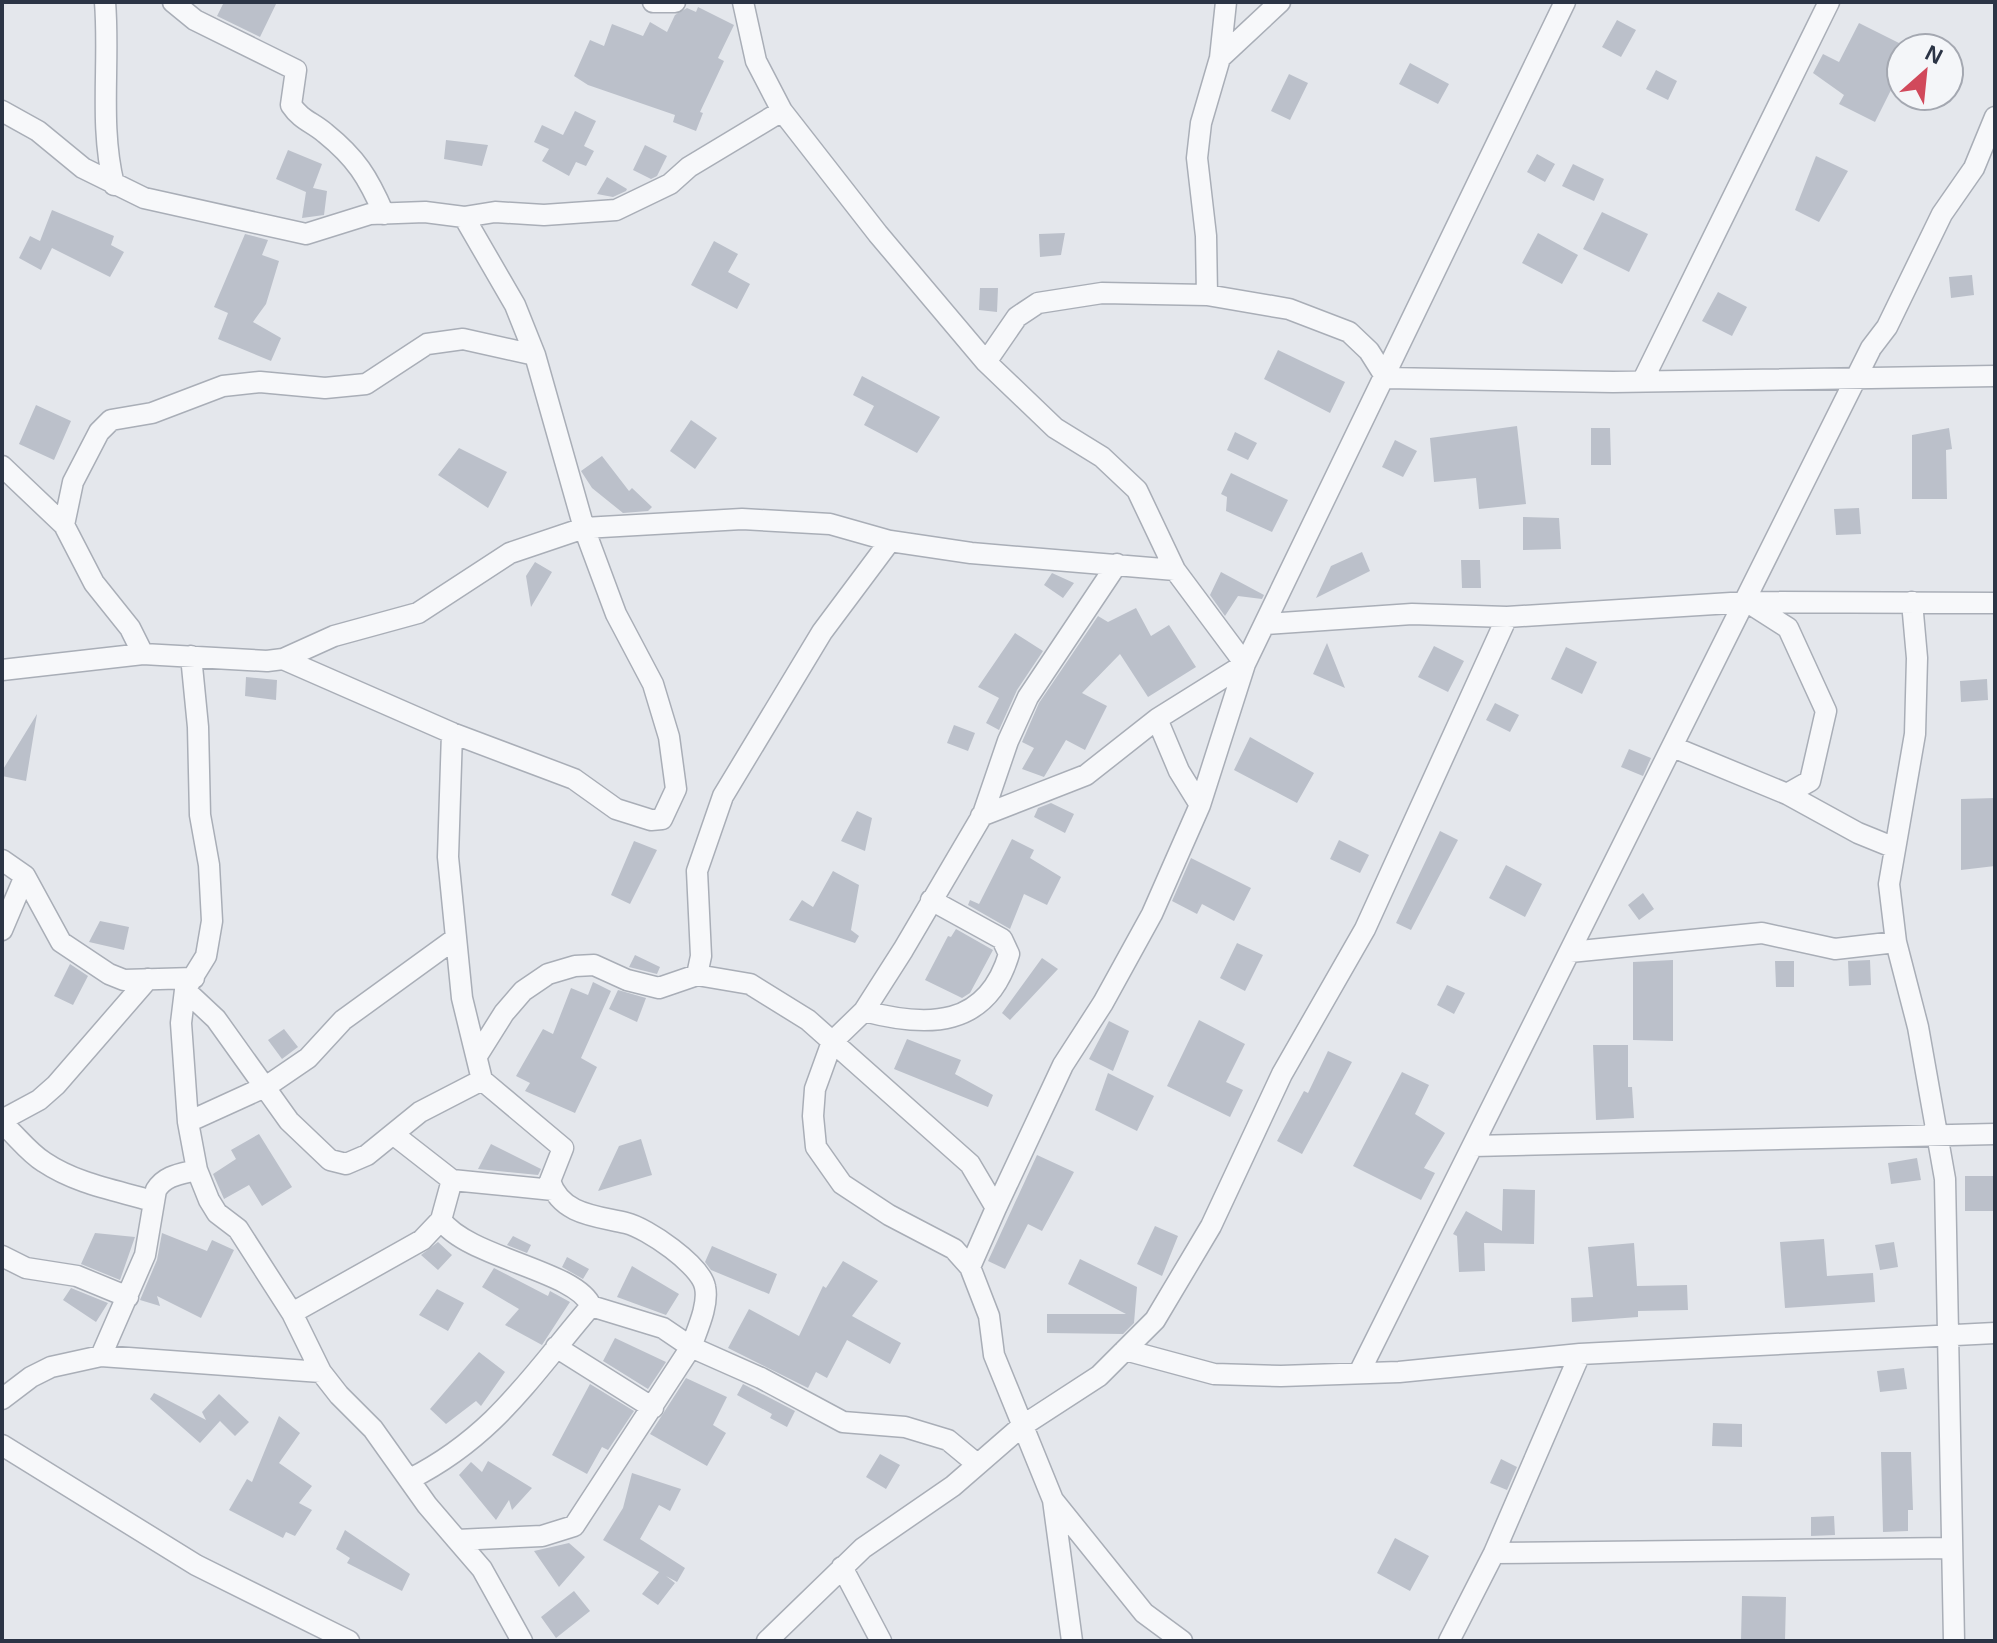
<svg xmlns="http://www.w3.org/2000/svg" width="1997" height="1643" font-family="Arial,sans-serif">
<style>
.building{fill:#bbc0ca}
.lines{fill:none;stroke-linecap:round;stroke-linejoin:round}
.minor-casing{stroke:#a9aeb7;stroke-width:23}
.minor{stroke:#f7f8fa;stroke-width:20}
</style>
<rect width="100%" height="100%" fill="#e4e7ec"/>
<path class="building" d="M224,2H277L260,37L217,16Z
M698,7L734,25L718,58L724,61L700,112L703,113L696,131L673,122L675,115L588,85L574,76L590,40L604,46L612,24L643,36L650,22L667,32L675,15L687,8L696,12Z
M1617,20L1636,30L1621,57L1602,47Z
M1859,23L1901,44V70L1875,122L1839,104L1844,95L1813,73L1823,54L1839,62Z
M1410,63L1449,84L1438,104L1399,84Z
M1656,70L1677,81L1668,100L1646,89Z
M1289,74L1308,83L1290,120L1271,111Z
M575,111L596,121L584,146L594,151L586,166L576,162L569,176L542,161L549,149L534,142L542,125L563,135Z
M446,140L488,145L482,166L444,159Z
M645,145L667,156L657,176L651,179L633,170Z
M288,150L322,164L313,188L327,191L324,215L302,218L306,192L276,179Z
M1537,154L1555,164L1545,182L1527,172Z
M1816,156L1848,171L1819,222L1795,210Z
M1573,164L1604,179L1594,201L1562,186Z
M607,177L627,189L626,191L613,197L597,194Z
M52,210L114,236L111,245L124,252L110,277L52,248L41,270L19,258L30,236L40,241Z
M1602,212L1648,234L1629,272L1583,249Z
M1065,233L1061,255L1040,257L1039,234Z
M1538,233L1578,255L1562,284L1522,263Z
M245,234L268,240L262,255L279,261L266,304L253,322L281,338L271,361L218,339L228,313L214,307Z
M714,241L738,254L728,272L750,284L737,309L691,285Z
M1972,275L1974,295L1951,298L1949,277Z
M980,288H998L997,312L979,310Z
M1718,292L1747,307L1732,336L1702,321Z
M1278,350L1345,382L1330,413L1264,379Z
M862,376L940,417L917,453L864,425L874,406L853,395Z
M36,405L71,421L54,460L19,444Z
M691,420L717,438L695,469L670,451Z
M1517,426L1526,504L1479,509L1476,478L1434,482L1430,438Z
M1591,428H1610L1611,465H1591Z
M1949,428L1952,449L1946,450L1947,499H1912V435Z
M1235,432L1257,443L1248,460L1227,450Z
M1395,440L1417,451L1403,477L1382,467Z
M459,448L507,472L488,508L438,475Z
M602,456L629,491L632,488L652,507L648,511L623,513L592,488L581,471Z
M1231,473L1288,500L1272,532L1226,511L1227,497L1221,494Z
M1859,508L1861,534L1836,535L1834,509Z
M1523,517L1559,518L1561,549L1523,550Z
M1362,552L1370,571L1316,598L1331,566Z
M1461,560H1480L1481,588H1462Z
M535,562L552,572L531,607L526,576Z
M1221,572L1264,595L1262,599L1238,596L1225,616L1210,595Z
M1052,573L1074,583L1063,598L1044,585Z
M1136,608L1151,636L1169,625L1196,667L1148,697L1120,654L1082,693L1107,706L1085,750L1066,740L1044,777L1022,769L1034,748L1022,742L1039,703L1098,616L1108,622Z
M1015,633L1043,651L1017,690L999,730L986,723L999,698L978,687Z
M1327,643L1345,688L1313,674Z
M1434,646L1464,661L1448,692L1418,677Z
M1566,647L1597,662L1582,694L1551,679Z
M246,677L277,680L276,700L245,696Z
M1987,679L1988,700L1961,702L1960,681Z
M1495,703L1519,715L1510,732L1486,720Z
M37,714L26,781L2,776V771Z
M954,725L975,733L968,751L947,743Z
M1250,737L1314,773L1297,803L1234,770Z
M1629,749L1651,758L1643,776L1621,767Z
M1995,798V866L1961,870V799Z
M1051,803L1074,814L1065,833L1034,817L1038,808Z
M857,811L872,818L865,851L841,841Z
M1440,831L1458,840L1411,930L1396,923Z
M1012,839L1034,850L1030,858L1061,877L1047,905L1024,894L1010,929L968,905L970,900L979,904Z
M1339,840L1369,855L1360,873L1330,859Z
M634,841L657,850L630,904L611,895Z
M1191,858L1251,888L1234,921L1202,904L1197,914L1172,901Z
M1506,865L1542,884L1525,917L1489,898Z
M833,871L859,885L851,930L859,936L855,943L789,920L802,900L813,907Z
M1643,893L1654,909L1639,920L1628,905Z
M100,921L129,927L124,950L89,942Z
M956,929L993,950L970,993L962,998L925,980L948,936L951,937Z
M1237,943L1263,955L1245,991L1220,978Z
M635,955L660,967L657,974L629,967Z
M1042,958L1058,969L1010,1020L1002,1013Z
M1673,960V1041L1633,1040V962Z
M1870,960L1871,985L1849,986L1848,961Z
M1775,961H1794V987H1776Z
M70,964L88,976L73,1005L54,996Z
M593,982L611,991L581,1058L597,1067L575,1113L525,1091L530,1083L516,1076L543,1029L553,1034L571,988L588,995Z
M1447,985L1465,993L1454,1014L1437,1005Z
M618,990L646,998L637,1022L609,1009Z
M1199,1020L1245,1044L1226,1082L1243,1090L1230,1117L1167,1086Z
M1109,1021L1129,1031L1113,1071L1089,1059Z
M284,1029L298,1047L282,1059L268,1040Z
M907,1039L961,1060L955,1074L993,1095L988,1107L894,1069Z
M1593,1045H1628V1087H1632L1634,1118L1596,1120Z
M1328,1051L1352,1062L1302,1154L1277,1141L1304,1091L1308,1093Z
M1402,1072L1429,1085L1415,1114L1445,1133L1424,1168L1435,1173L1421,1200L1353,1166Z
M1108,1073L1154,1096L1137,1131L1095,1110Z
M259,1134L292,1187L262,1206L249,1185L224,1199L213,1174L236,1159L231,1150Z
M641,1139L652,1175L598,1191L619,1146Z
M491,1144L541,1169L538,1175L478,1169Z
M1037,1155L1074,1172L1042,1231L1028,1224L1005,1269L988,1261Z
M1917,1158L1921,1180L1891,1184L1888,1163Z
M1965,1176H1995V1211H1965Z
M1503,1189L1535,1190L1534,1244L1484,1243L1485,1271L1459,1272L1457,1236L1453,1234L1466,1211L1502,1231Z
M1155,1226L1178,1236L1162,1276L1137,1264Z
M95,1233L135,1237L120,1280L81,1264Z
M162,1233L207,1251L212,1240L234,1250L201,1318L157,1296L160,1306L140,1300L157,1260Z
M513,1236L531,1245L527,1253L507,1245Z
M1824,1239L1827,1276L1873,1273L1875,1302L1785,1308L1780,1242Z
M438,1242L452,1255L438,1270L421,1255Z
M1894,1242L1898,1267L1880,1270L1875,1245Z
M1634,1243L1637,1286L1687,1285L1688,1310L1638,1311V1317L1572,1322L1571,1298L1593,1297L1588,1247Z
M712,1246L777,1274L769,1294L711,1270L705,1262Z
M567,1257L589,1269L583,1279L562,1267Z
M1080,1259L1137,1287L1134,1323L1123,1334L1047,1333V1314H1126L1068,1284Z
M843,1261L878,1281L852,1316L901,1343L890,1364L847,1340L827,1378L816,1372L808,1388L728,1348L749,1309L799,1336L823,1286L826,1288Z
M632,1266L679,1294L666,1315L617,1297Z
M494,1268L548,1296L550,1291L570,1302L542,1345L505,1325L519,1309L482,1287Z
M71,1288L108,1303L96,1322L63,1300Z
M437,1289L464,1303L448,1331L419,1315Z
M615,1338L666,1362L648,1389L603,1361Z
M479,1352L505,1372L481,1406L476,1401L446,1424L430,1409Z
M1904,1368L1907,1389L1880,1392L1877,1371Z
M686,1378L727,1397L713,1425L726,1433L707,1466L650,1434Z
M590,1384L634,1411L608,1450L602,1447L587,1474L552,1455Z
M743,1384L795,1411L787,1427L770,1418L772,1414L737,1395Z
M154,1393L206,1420L202,1412L219,1394L249,1422L235,1436L220,1421L200,1443L150,1399Z
M279,1416L300,1433L279,1463L312,1486L299,1503L312,1510L295,1536L286,1532L283,1538L229,1510L247,1479L252,1482Z
M1713,1423L1742,1424V1447L1712,1446Z
M1881,1452H1911L1913,1510H1908V1531L1883,1532Z
M880,1454L900,1465L886,1489L866,1477Z
M1501,1459L1517,1467L1507,1490L1490,1483Z
M488,1461L532,1488L512,1510L509,1500L496,1520L459,1475L471,1462L482,1472Z
M632,1473L681,1489L670,1511L659,1505L640,1539L685,1568L677,1582L666,1576L675,1583L658,1605L642,1594L659,1572L603,1540L623,1508Z
M1834,1516L1835,1535L1811,1536V1517Z
M345,1530L410,1574L402,1591L347,1563L350,1558L336,1549Z
M1395,1538L1429,1556L1410,1591L1377,1573Z
M569,1543L585,1557L559,1587L534,1551Z
M574,1591L590,1611L556,1638L541,1617Z
M1742,1596L1786,1597L1785,1641H1741Z"/>
<g class="lines">
<defs>
<path id="minor" d="M105,2C110,63 99,125 114,185
M173,2L195,20L296,70L291,105C301,120 312,122 325,133C356,158 368,177 384,214
M653,2H675
M743,2L756,61L782,111L878,234L986,362L1055,428L1102,457L1137,490L1175,570L1245,664
M1220,58L1226,2
M2,111L38,131L83,168L144,198L306,234L370,214L425,212L464,217L495,212L544,215L616,210L670,184L689,167L782,111
M1207,295L1206,236L1197,158L1201,123L1220,58L1280,2
M535,355L463,339L427,344L366,384L325,388L260,382L223,386L152,413L111,420L99,432L73,482L64,525L94,583L130,628L143,654L267,661L283,659L334,636L418,613L510,553L584,528L742,519L830,524L890,541L971,553L1175,570
M986,362L1017,317L1038,303L1102,293L1207,295L1289,309L1349,332L1369,351L1386,378L1613,382L1995,376
M1643,380L1829,2
M2,466L64,525
M1912,602L1917,658L1915,734L1889,884L1896,942L1918,1027L1945,1179L1954,1641
M1749,603L1788,628L1826,711L1810,781L1787,794
M1266,624L1412,614L1507,617L1747,602L1995,603
M191,656L198,727L200,815L209,865L212,921L206,956L185,990L181,1023L188,1122L197,1170L209,1200L217,1213L238,1229L292,1313
M283,659L452,733L574,779L616,809L651,820L662,819L676,789L669,737L653,684L616,614L584,528L535,355L515,305L464,217
M2,670L143,654
M1673,747L1787,794L1858,833L1895,848
M1200,805L1245,664L1565,2
M981,816L1086,775L1157,719
M2,860L25,876L61,942L109,974L124,980L194,978
M2,930L25,876
M1570,952L1762,933L1835,949L1896,942
M697,975L701,956L697,871L723,796L822,632L890,541
M185,990L216,1019L289,1121L330,1160L346,1164L367,1155L420,1112L482,1080L462,998L448,857L452,733
M864,1011C928,1028 987,1028 1009,954L1002,939L931,900
M477,1056L504,1013L523,991L548,974L575,966L594,965L627,980L659,988L697,975L750,984L808,1020L970,1164L996,1208L970,1267
M2,1120L39,1100L56,1085L148,979
M188,1122L267,1086L308,1058L343,1020L456,938
M2,1123C16,1135 28,1152 44,1162C77,1184 115,1190 152,1201
M393,1134L452,1180L553,1190
M1473,1146L1995,1134
M452,1180L441,1220L422,1240L292,1313L321,1372L339,1395L373,1429L427,1505L457,1540L542,1536L574,1526L691,1347C697,1330 709,1305 705,1287C701,1265 647,1228 626,1223C597,1216 561,1215 550,1181L563,1148L482,1080
M996,1208L1063,1065L1103,1003L1152,914L1200,805L1179,771L1157,719L1245,664
M441,1220C468,1258 577,1271 591,1306L663,1328L691,1347L761,1378L843,1422L905,1427L948,1440L977,1464
M2,1256L26,1268L77,1276L128,1297
M556,1347L653,1408
M1125,1350L1214,1374L1281,1376L1399,1372L1580,1354L1995,1333
M101,1356L145,1255L156,1190C165,1175 181,1174 197,1170
M1359,1373L1871,348L1887,327L1942,214L1974,168L1995,117
M2,1399L31,1377L51,1367L101,1356L321,1372
M2,1445L196,1565L349,1641
M410,1479C495,1436 531,1376 591,1306
M1053,1500L1144,1613L1182,1641
M457,1540L482,1569L522,1641
M1494,1553L1952,1548
M842,1567L881,1641
M767,1641L863,1548L953,1486L1022,1426L1099,1376L1155,1320L1211,1226L1282,1074L1365,929L1507,617
M1072,1641L1053,1500L994,1355L989,1316L970,1267L954,1249L889,1215L842,1184L816,1147L813,1116L815,1089L832,1042L864,1011L903,950L983,814L1008,741L1028,697L1117,564
M1449,1641L1494,1553L1580,1354"/>
</defs>
<use href="#minor" class="minor-casing"/>
<use href="#minor" class="minor"/>
</g>
<rect width="1997" height="1643" fill="none" stroke="#2b3445" stroke-width="8"/>
<g transform="translate(1925 72) rotate(27)"><circle r="38" fill="#f4f6f9" stroke="#a4a8b1" stroke-width="2"/>
<path d="M0-6L14 30L0 20L-14 30Z" fill="#d1495b"/>
<text y="-12" font-size="22" font-weight="bold" text-anchor="middle" fill="#2b3445">N</text>
</g>
</svg>
